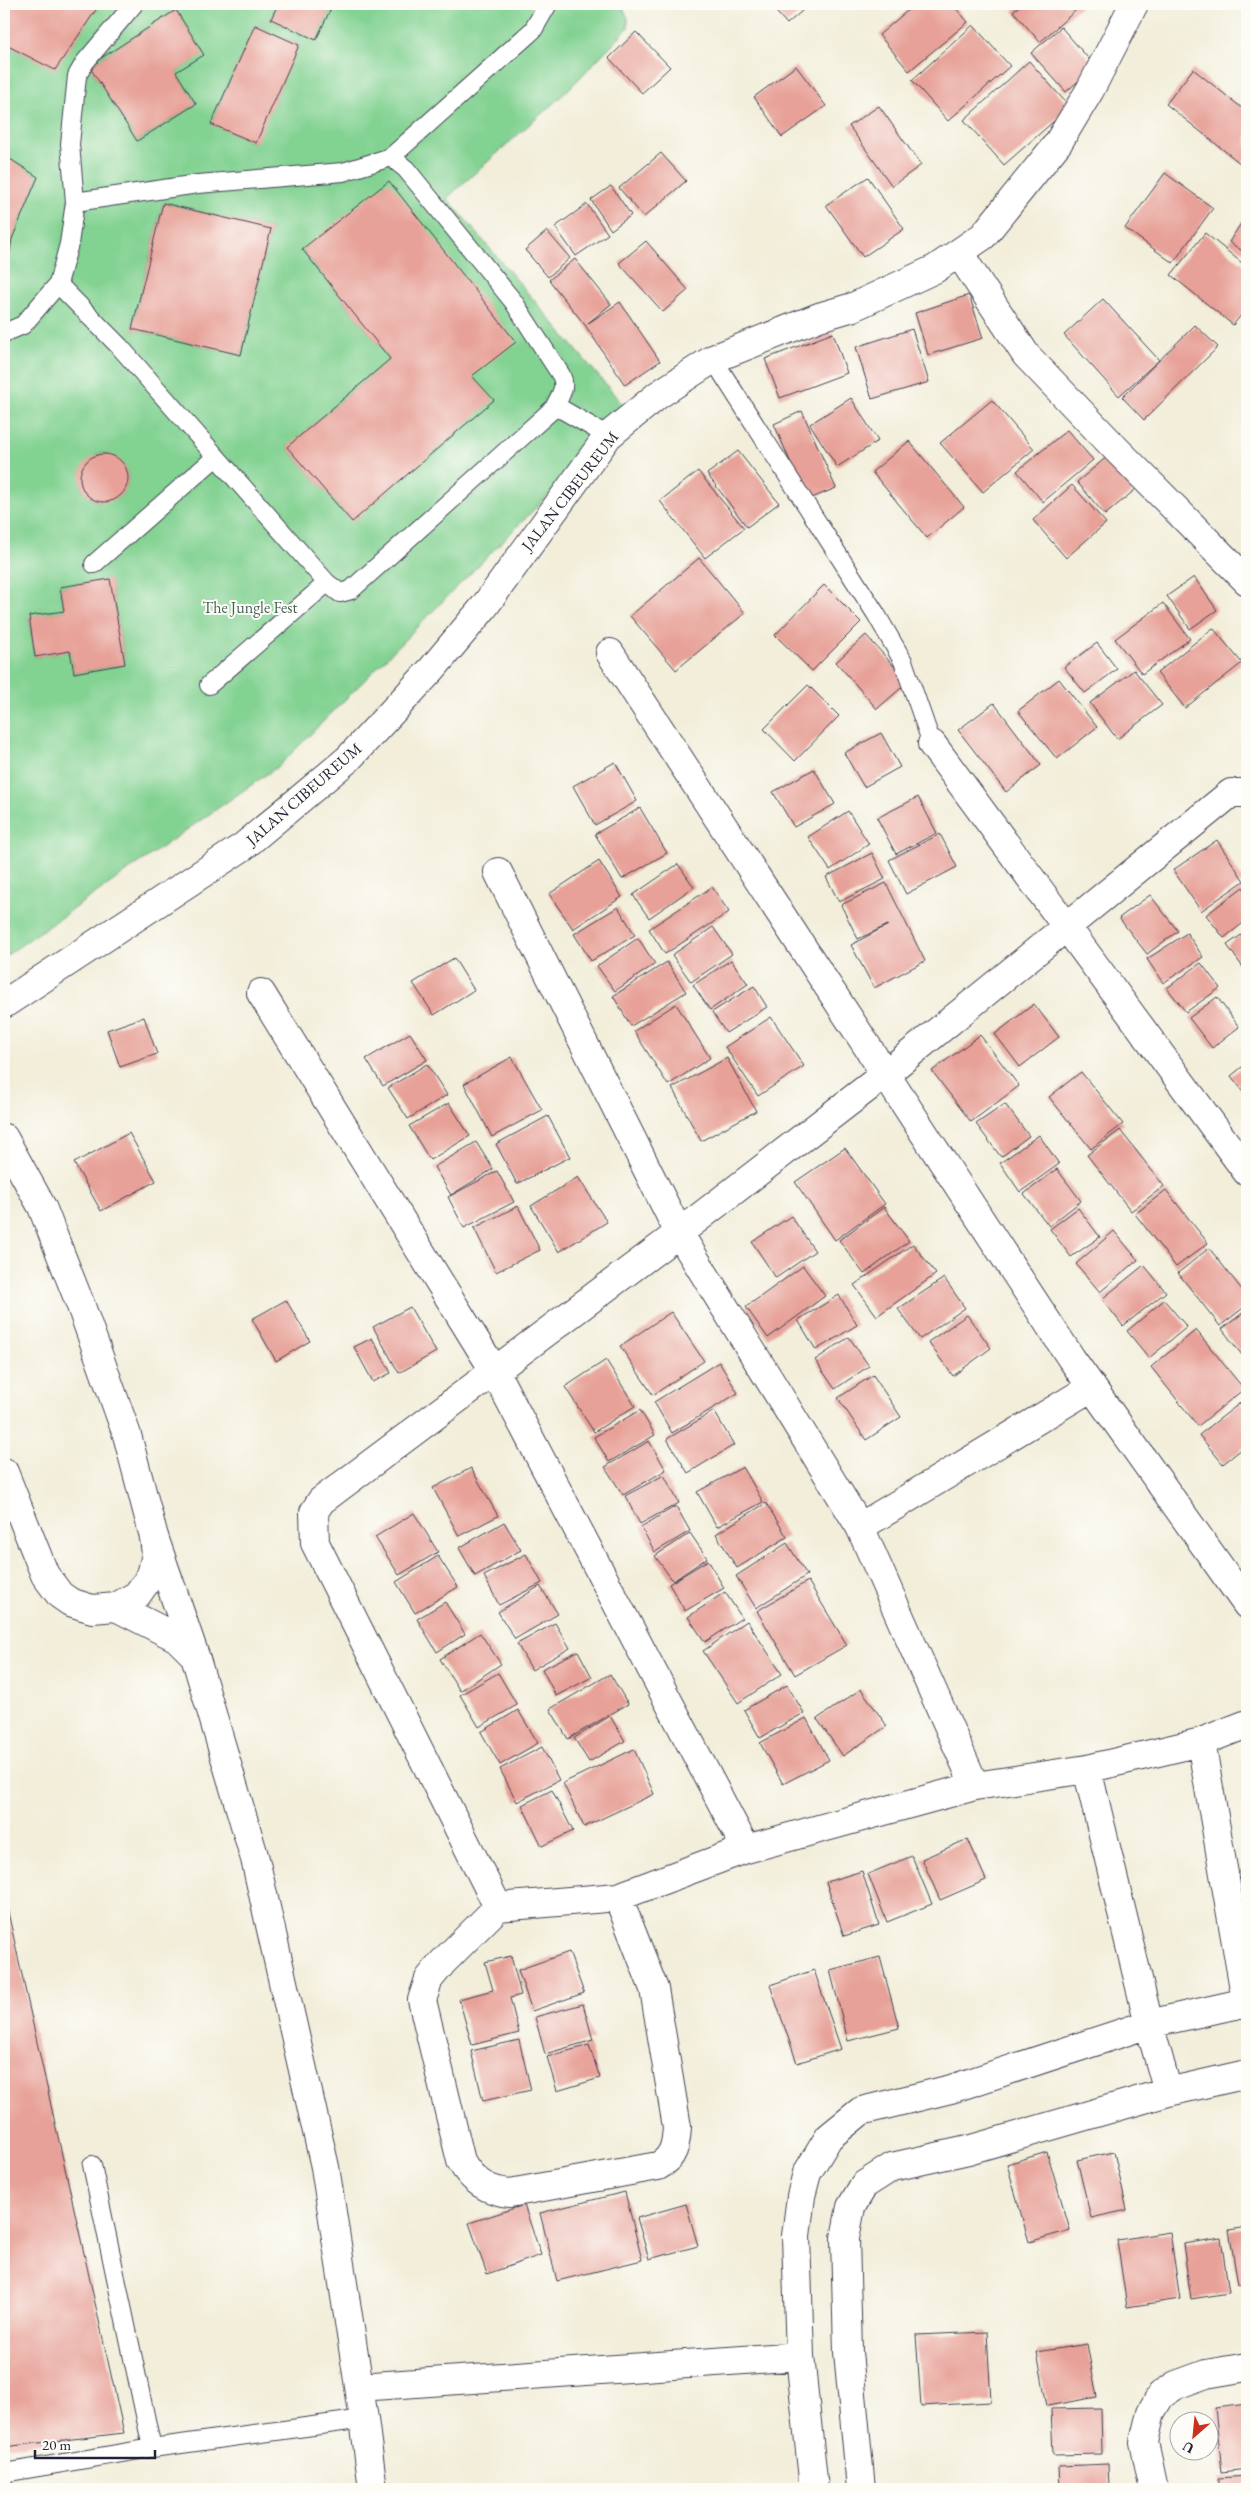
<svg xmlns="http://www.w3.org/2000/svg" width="1251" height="2493" font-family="'EB Garamond',serif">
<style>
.green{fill:#82d292;stroke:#527a66;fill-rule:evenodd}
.building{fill:#e7a198}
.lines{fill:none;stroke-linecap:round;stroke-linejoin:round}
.service-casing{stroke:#414153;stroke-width:20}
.minor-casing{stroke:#414153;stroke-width:30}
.tertiary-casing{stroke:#414153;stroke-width:30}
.service{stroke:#fff;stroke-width:18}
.minor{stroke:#fff;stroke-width:28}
.tertiary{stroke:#fff;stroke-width:28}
.labels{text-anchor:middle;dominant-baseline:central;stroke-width:4;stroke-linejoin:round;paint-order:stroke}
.street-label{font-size:16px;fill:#22223b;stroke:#fdfcf7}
.park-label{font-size:16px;fill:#446059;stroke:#fdfcf7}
</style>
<rect width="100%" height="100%" fill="#fdfcf7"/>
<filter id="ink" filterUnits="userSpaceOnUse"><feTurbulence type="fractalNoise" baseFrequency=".02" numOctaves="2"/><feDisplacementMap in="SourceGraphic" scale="10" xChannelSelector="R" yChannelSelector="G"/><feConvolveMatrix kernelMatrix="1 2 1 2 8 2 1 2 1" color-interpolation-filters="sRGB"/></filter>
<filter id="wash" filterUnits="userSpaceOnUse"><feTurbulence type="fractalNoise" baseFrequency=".0096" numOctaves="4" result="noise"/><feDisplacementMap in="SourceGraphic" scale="20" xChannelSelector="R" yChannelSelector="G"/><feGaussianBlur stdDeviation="1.12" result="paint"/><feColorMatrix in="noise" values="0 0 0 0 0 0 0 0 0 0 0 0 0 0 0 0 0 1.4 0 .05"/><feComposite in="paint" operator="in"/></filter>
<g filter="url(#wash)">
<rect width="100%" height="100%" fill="#f2eeda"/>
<path class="green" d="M100,4H278L271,19L316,40L333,4H621L628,18V28L566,92L447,198L630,413L280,765L4,957V278L12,239L38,177L4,155V44L55,69ZM176,10L204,54L176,72L196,104L137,141L89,66ZM255,25L299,45L255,143L211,124ZM163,203L271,229L241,355L132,329ZM302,249L472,376L493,400L352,522L287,447L390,359ZM102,453C120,456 133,469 126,488C123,494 118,498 111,500C80,511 66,464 102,453ZM110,580L125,664L74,673L70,651L35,657L29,617L64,611L60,587Z"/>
<g id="blocks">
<path class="building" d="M4,4H100L55,70L4,44Z
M278,4H333L316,40L271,19Z
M769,4H810L787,24Z
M915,4H952L968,22L909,71L879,35Z
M1022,4H1083L1040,42L1013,11Z
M176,10L204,55L176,72L196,104L137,141L89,66Z
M255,25L299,45L256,143L211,124Z
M973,25L1010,66L948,121L912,80Z
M1061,27L1095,66L1066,92L1031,53Z
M636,32L670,67L642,93L609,58Z
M1029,61L1070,107L1004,165L964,120Z
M796,66L826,106L782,137L754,97Z
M1193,69L1247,112V156L1241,164L1166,104Z
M879,106L921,165L892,186L849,126Z
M661,153L686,181L644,217L619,188Z
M4,155L38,177L12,239L5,281Z
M1165,173L1213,208L1173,263L1125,228Z
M868,177L904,229L863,257L826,205Z
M389,181L516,342L472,376L494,400L352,522L287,447L390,359L302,249Z
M611,186L631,215L611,230L591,200Z
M163,203L271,229L241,355L132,329Z
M587,204L608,234L576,256L555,227Z
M1247,214V254L1229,242Z
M547,231L570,258L548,277L525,250Z
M1205,233L1247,267V308L1233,325L1171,275Z
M646,241L688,290L663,312L619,263Z
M575,259L611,304L587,324L620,302L660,361L625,385L585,325L549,280Z
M969,295L983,338L928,355L915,313Z
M1103,299L1159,360L1119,396L1064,335Z
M1195,325L1218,347L1144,420L1122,397Z
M912,329L929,382L872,399L856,347Z
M833,333L847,373L780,398L765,359Z
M851,398L878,441L837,467L810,424Z
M992,400L1034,449L983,492L940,443Z
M802,411L836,488L807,500L774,424Z
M1067,430L1093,460L1043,502L1017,471Z
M909,441L964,507L927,538L872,472Z
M1115,450L1143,483L1105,515L1077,482Z
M738,451L779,503L747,527L707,474Z
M80 478a24 24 0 1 1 48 0a24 24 0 1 1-48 0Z
M698,471L744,528L705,558L660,501Z
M1072,485L1106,523L1066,558L1033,520Z
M699,558L745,613L676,670L630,616Z
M1194,577L1217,610L1190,629L1167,596Z
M110,579L125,664L74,673L70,651L35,657L29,616L64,611L60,587Z
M824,585L861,622L812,671L775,635Z
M1163,603L1190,639L1142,674L1115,639Z
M1213,628L1242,663L1185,708L1157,673Z
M866,635L908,682L877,709L836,662Z
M1097,643L1117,669L1085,693L1064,667Z
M1134,670L1162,705L1117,739L1090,703Z
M1059,679L1097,727L1057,759L1018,711Z
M808,685L839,716L795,761L764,729Z
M994,703L1041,765L1006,792L958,730Z
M881,733L900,767L864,787L844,753Z
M615,762L637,801L595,825L573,786Z
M814,769L835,804L794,827L773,792Z
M918,797L937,833L896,854L877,818Z
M640,808L667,853L622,879L595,834Z
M848,811L869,844L830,870L808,837Z
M940,834L957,867L906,894L889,860Z
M1217,840L1244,881L1201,911L1173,870Z
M872,853L885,879L839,902L826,877Z
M599,861L622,897L573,929L549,894Z
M678,864L694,887L649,918L633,895Z
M886,883L925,961L874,988L851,945L888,925L858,939L841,905Z
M712,887L729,912L665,954L649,929Z
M1243,887L1247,893V920L1224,938L1206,915Z
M1150,895L1178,931L1147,954L1119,918Z
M618,907L635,935L591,961L574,934Z
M713,927L732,954L691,982L672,955Z
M1247,931V973L1227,945Z
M1187,933L1203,957L1163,983L1147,959Z
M638,938L655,964L615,991L597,966Z
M454,958L474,990L434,1015L413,983Z
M731,960L748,984L710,1010L693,985Z
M667,962L686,992L631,1026L613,996Z
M1201,963L1220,988L1186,1012L1167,988Z
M754,986L767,1007L726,1033L712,1012Z
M1217,997L1239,1027L1212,1048L1189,1018Z
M676,1004L710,1058L668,1085L634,1031Z
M1034,1004L1059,1037L1020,1067L995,1034Z
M144,1017L157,1054L120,1067L107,1030Z
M771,1017L804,1066L758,1096L725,1047Z
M410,1033L427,1060L383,1086L366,1059Z
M980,1035L1019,1086L971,1122L932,1071Z
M512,1057L542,1110L492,1137L464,1084Z
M727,1058L756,1111L701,1141L672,1088Z
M1247,1063V1096L1231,1076Z
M427,1064L447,1095L408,1119L388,1088Z
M1081,1072L1123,1124L1091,1149L1049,1097Z
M449,1103L470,1136L430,1160L409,1126Z
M1005,1104L1029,1136L1001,1157L976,1124Z
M548,1116L570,1157L517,1184L496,1144Z
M1120,1130L1164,1186L1131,1211L1087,1155Z
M129,1133L156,1181L101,1211L74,1163Z
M1039,1135L1059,1164L1020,1192L1000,1163Z
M476,1142L493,1169L451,1195L434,1167Z
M845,1148L885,1204L835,1240L795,1182Z
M1057,1169L1081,1201L1049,1226L1024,1194Z
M497,1171L514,1202L464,1228L448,1197Z
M578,1177L607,1222L559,1252L531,1206Z
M1166,1190L1208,1243L1176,1267L1135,1214Z
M518,1206L540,1250L496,1272L474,1228Z
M884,1207L909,1241L864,1274L839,1240Z
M1078,1208L1100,1237L1071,1257L1050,1229Z
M791,1216L815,1251L776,1278L752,1242Z
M1114,1231L1138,1260L1100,1292L1076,1264Z
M913,1244L936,1274L877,1316L854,1285Z
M1209,1248L1247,1296V1305L1220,1326L1178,1273Z
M1144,1265L1166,1292L1123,1326L1102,1299Z
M803,1266L825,1296L768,1338L746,1307Z
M944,1278L965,1308L920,1339L898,1309Z
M839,1295L857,1325L816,1350L798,1320Z
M286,1300L310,1341L276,1361L252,1319Z
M1164,1300L1187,1327L1149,1358L1127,1331Z
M410,1307L436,1352L399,1373L373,1327Z
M1247,1310V1350L1242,1355L1222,1329Z
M671,1312L704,1361L653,1395L620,1346Z
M967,1315L991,1348L953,1376L928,1342Z
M1196,1330L1244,1389L1198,1426L1151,1367Z
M849,1337L869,1366L835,1389L815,1360Z
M372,1338L391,1373L373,1382L354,1347Z
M606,1360L635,1406L594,1432L565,1387Z
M719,1362L738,1393L672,1433L654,1402Z
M873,1375L901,1417L866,1440L838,1398Z
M1240,1403L1247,1411V1445L1223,1464L1199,1435Z
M640,1410L655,1435L609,1462L594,1437Z
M714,1411L734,1445L688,1473L667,1439Z
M649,1441L666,1470L623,1495L605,1467Z
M743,1467L763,1502L717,1527L697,1492Z
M471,1468L498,1516L459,1536L433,1488Z
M664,1475L679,1503L640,1524L625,1496Z
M766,1503L787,1537L737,1568L716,1534Z
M676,1506L690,1531L655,1552L641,1527Z
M414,1513L438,1552L399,1575L375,1537Z
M504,1522L521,1550L475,1576L459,1548Z
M690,1533L707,1558L673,1581L655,1556Z
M787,1543L807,1575L756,1608L736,1576Z
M526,1554L542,1583L499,1605L484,1576Z
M438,1556L458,1587L415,1613L396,1582Z
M708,1560L724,1588L685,1611L669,1584Z
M808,1581L847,1645L795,1675L757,1611Z
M540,1586L558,1614L515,1639L498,1612Z
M725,1592L742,1618L705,1642L688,1617Z
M445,1602L465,1634L437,1652L417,1619Z
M747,1621L782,1674L738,1703L703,1651Z
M555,1623L570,1648L532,1670L517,1644Z
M480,1633L501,1664L460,1691L440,1659Z
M578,1651L592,1677L556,1696L542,1669Z
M498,1673L517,1705L479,1727L460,1695Z
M610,1674L628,1704L568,1739L550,1709Z
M787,1685L804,1713L760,1738L744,1710Z
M861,1689L887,1726L843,1756L817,1719Z
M518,1710L538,1743L500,1765L481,1732Z
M610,1716L625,1741L589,1762L574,1738Z
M806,1718L829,1760L783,1784L760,1743Z
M542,1747L559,1780L517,1802L500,1769Z
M634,1749L654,1794L584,1827L563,1783Z
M552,1790L573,1831L542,1846L522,1805Z
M968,1839L986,1880L940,1900L922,1859Z
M912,1856L932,1904L887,1922L868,1874Z
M862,1871L879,1925L844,1936L826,1882Z
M4,1894L124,2433L4,2447Z
M569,1952L584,1993L532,2011L518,1970Z
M511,1956L521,1995L510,1998L519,2033L472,2045L459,1999L493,1990L485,1962Z
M880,1957L899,2028L848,2041L830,1970Z
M814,1970L841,2049L797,2063L770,1985Z
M583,2004L593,2040L545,2054L535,2017Z
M519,2040L531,2090L483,2101L471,2051Z
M589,2045L600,2078L557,2091L547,2057Z
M1047,2152L1070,2230L1029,2242L1007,2164Z
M1114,2152L1127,2210L1091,2218L1077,2160Z
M625,2192L642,2260L557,2281L540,2213Z
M686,2204L698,2246L649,2259L637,2218Z
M524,2205L541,2255L487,2274L469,2223Z
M1247,2227V2284L1238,2285L1229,2230Z
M1170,2232L1180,2299L1127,2307L1117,2240Z
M1221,2238L1229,2293L1191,2299L1183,2244Z
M987,2332L991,2402L921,2406L916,2335Z
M1087,2344L1097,2397L1047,2406L1037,2352Z
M1247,2404V2469L1222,2472L1215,2408Z
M1101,2408L1102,2454L1053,2455L1051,2409Z
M1108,2464L1109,2489H1060L1059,2466Z
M1247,2476V2489H1219V2478Z"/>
</g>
</g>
<g filter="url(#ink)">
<use href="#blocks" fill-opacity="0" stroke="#414153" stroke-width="1"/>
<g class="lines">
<defs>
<path id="service" d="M391,157L533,30L548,4
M75,202L198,184L343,172L391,157L406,169L513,301L561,375C567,387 560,396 554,408
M58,284L120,347L327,583L340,593L351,590L554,408L563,410L608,436
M4,333L23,325L58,284L69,244L75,202L70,144L77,76L85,62L134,4
M713,359L876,614L903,661L932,744
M94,564L216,457
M209,685L327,583
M92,2165L152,2448
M4,2473L152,2448L364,2419"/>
<path id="minor" d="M959,253L1026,355L1116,449L1247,581
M610,653L1071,1358L1247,1605
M932,744L1247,1172
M498,872L679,1233L860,1527L975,1786
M261,993L495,1372L746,1849
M4,1004L244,846L348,759L432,669L484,607L608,436L658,395L713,359L819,317L853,307L935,269L983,236L1058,143L1090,90L1134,4
M860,1527L1092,1387
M154,1537L195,1656L255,1859L325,2167L364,2419L373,2489
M116,1607L177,1638L195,1656
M1201,1742L1247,2006
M1087,1769L1149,2024L1168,2092
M618,1897L654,1989L677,2127C676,2144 674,2158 658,2166L510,2193C487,2191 472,2181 461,2161L422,2000L429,1979L443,1962L498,1907L618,1897L746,1849L975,1786L1087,1769L1201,1742L1247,1724
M498,1907L315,1543L314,1512L321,1501L679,1233L884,1075L1231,793H1247
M359,2387L800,2356
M814,2489L800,2356L796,2236L801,2196L807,2173L829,2137L861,2111L951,2089L1149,2024L1247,2002
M861,2489L848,2352L845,2238L851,2207L864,2185L892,2167L968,2150L1168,2092L1247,2074
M1154,2489L1144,2442L1151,2412L1161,2395L1176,2385L1206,2374L1247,2367"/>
<path id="tertiary" d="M4,1138L42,1207L81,1306L127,1435L154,1537L156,1555L151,1575L137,1595L116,1607L92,1609L70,1602L60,1595L45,1575L4,1472"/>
</defs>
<use href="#service" class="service-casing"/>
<use href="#minor" class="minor-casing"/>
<use href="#tertiary" class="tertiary-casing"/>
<use href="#service" class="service"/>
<use href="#minor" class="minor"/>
<use href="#tertiary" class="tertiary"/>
</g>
</g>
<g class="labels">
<g class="street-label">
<text transform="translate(570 491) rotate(-52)">JALAN CIBEUREUM</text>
<text transform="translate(304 794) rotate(-41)">JALAN CIBEUREUM</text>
</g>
<g class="park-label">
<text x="250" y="607">The Jungle Fest</text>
</g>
</g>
<rect width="1251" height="2493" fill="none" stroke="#fdfcf7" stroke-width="20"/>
<g transform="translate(1194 2436) rotate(207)"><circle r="24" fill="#fdfcf7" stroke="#a5a5ac"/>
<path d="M0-4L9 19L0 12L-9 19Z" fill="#c8321e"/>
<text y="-8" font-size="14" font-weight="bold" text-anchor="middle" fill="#22223b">U</text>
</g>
<path d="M35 2450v8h120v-8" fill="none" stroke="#22223b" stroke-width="2.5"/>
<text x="42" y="2450" font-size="15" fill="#22223b" stroke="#fdfcf7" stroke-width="4" paint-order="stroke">20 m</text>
</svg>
